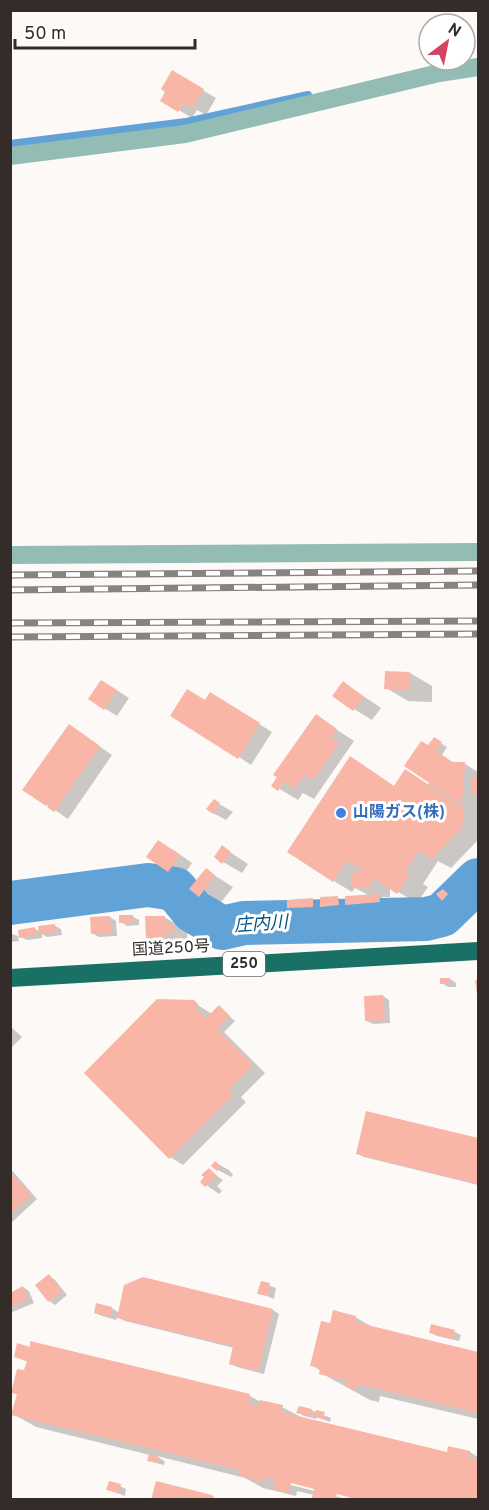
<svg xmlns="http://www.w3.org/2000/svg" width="489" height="1510" font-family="Overpass,'Noto Sans JP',sans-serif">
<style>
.shadow{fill:#0003}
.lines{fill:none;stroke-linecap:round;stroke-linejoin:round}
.stream{stroke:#61a2d7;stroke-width:8}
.river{stroke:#61a2d7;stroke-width:44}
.building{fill:#f9b6a6}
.street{stroke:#93bdb4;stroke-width:18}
.highway{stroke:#197165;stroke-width:18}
.rail-casing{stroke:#888380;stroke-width:7}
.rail{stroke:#fff;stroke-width:4.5;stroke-dasharray:14;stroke-linecap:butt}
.shop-dot{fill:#3f7fe0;stroke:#fff;stroke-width:2}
.labels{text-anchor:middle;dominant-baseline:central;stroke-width:6;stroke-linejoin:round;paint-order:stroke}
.shield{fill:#fff;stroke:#706b69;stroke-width:1.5}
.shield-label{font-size:15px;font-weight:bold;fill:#332c29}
.shop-label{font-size:16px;font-weight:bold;fill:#366cbe;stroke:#fff;text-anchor:start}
.street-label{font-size:16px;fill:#332c29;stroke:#fff}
.water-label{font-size:18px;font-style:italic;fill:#015485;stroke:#fff}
</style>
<rect width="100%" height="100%" fill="#fdf9f7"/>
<path class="shadow" d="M172,72L216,98L206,115L197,110L192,118L162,100Z
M410,673L432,686V702L408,701L386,688Z
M344,683L381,708L372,720L354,709Z
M115,689L129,698L117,716L104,708Z
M206,702H224L272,732L251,765L239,757Z
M316,716L354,741L314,799L303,793L298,800L273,785Z
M82,734L112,755L68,819L24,789Z
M434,739L447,747L442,755L455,764H465L478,772V840L451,868L438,861L423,884L428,887L417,903L390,887V897H381L397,907L398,912L365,914L356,909L357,915L340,917L331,912V917L307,918L289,908L313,900L321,905L338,898L347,903L370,896L355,888L352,892L334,881L369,769L395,787L405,771L429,785V747Z
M214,801L233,812L226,820L213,813Z
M222,847L248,864L242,873L223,862Z
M172,849L192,863L182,878L169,871Z
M206,870L233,887L218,906L199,896Z
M443,890L456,898L461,903L456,907L443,900Z
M132,916L139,920V925L127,926L121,922Z
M110,917L116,921L117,936L99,937L92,933Z
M164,917L187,930L188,950L170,951L147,938Z
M55,926L61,929L62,935L47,937L42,934V938L27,940L21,937L35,929L41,932Z
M10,933L18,936L19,941L10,942Z
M450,979L456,983V987H448L442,983Z
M383,996L389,1000L390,1023L373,1024L367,1021Z
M193,1002L212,1014L219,1007L235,1021L224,1032L265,1073L241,1097L246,1102L183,1165L170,1157Z
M10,1026L22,1037L10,1049Z
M368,1113L478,1139V1185L364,1157L358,1154Z
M216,1163L229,1170L233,1175L231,1177L218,1170Z
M10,1168L37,1199L10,1224Z
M209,1170L223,1180L217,1186L222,1191L219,1194L202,1182Z
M49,1276L55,1280L67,1295L55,1305L49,1301Z
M262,1283L276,1288L274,1299L259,1293Z
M23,1287L29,1291L34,1303L10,1313V1295Z
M97,1305L112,1308L119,1313L273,1310L279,1314L264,1374L237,1367L230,1364L234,1348L125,1321L117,1317L116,1320L102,1316L95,1313Z
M355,1317L376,1329L478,1354V1419L380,1396L379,1402L370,1400L321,1373V1371L312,1365L331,1325Z
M430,1332H455L461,1335L459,1341L437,1336Z
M16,1357L250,1396L261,1402L282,1407L303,1418L448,1453L470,1452L478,1457V1500H364L287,1481L291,1485L351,1500H317L314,1495L297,1491L296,1496L263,1488L245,1478L157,1456L165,1462L164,1465L156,1463L149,1460L150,1455L36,1427L13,1414L18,1395L13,1392L25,1372L28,1362Z
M311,1410L331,1418L330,1422L317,1417L316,1419L304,1416L298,1412Z
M120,1486L126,1489L125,1496L108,1490Z"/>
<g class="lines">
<path class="stream" d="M10,144L186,122L308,95"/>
<path class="river" d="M10,903L148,885L175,889L193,911L222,928L244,923L426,919L442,915L478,880"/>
</g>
<path class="building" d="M172,70L204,89L192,108L183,103L178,112L160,101L165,92L161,89Z
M385,671L410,672L409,690L384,689Z
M101,680L117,690L104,710L88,699Z
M343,681L364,697L353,711L332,696Z
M187,689L205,700L210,692L260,723L238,759L170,716Z
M316,714L337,729L331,737L339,743L313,780L305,775L294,789L284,782L278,791L271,786L277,777L273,775Z
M69,724L100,746L54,812L47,807L55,795L46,806L22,790Z
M434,737L442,742L436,751L452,762H465L462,805L404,766L421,741L428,745Z
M350,756L394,786L405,769L465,809L462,828L432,859L419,851L405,872L410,875L397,894L372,877V887L352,888L351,876L354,872L363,871L347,861L333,882L287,852Z
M471,777H478V793H471Z
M214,799L220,803L213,814L206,809Z
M158,840L180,855L168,872L146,857Z
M222,845L231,852L222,864L214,857Z
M206,868L215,875L199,897L189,889Z
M443,889L448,894L442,901L436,894Z
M379,894L380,902L345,905V896Z
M338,896L339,905L320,907V897Z
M313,898V907L287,908V900Z
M119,915H133V922L119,923Z
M110,916L111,933L91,934L90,917Z
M145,916H165L166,938H146Z
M166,923H174V933L167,934Z
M55,924L56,932L39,935L38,926Z
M35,927L36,935L19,938L18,930Z
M440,978H450V984H440Z
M475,980H478V995H477Z
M383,995L385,1020L365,1021L364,996Z
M157,999L194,1000L199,1005L196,1009L206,1018L219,1005L230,1016L217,1029L253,1065L229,1089L234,1094L169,1159L84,1073Z
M366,1111L478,1138V1184L356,1154Z
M215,1161L221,1166L217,1171L211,1166Z
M209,1168L217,1176L205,1187L200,1182L204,1177L201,1175Z
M10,1173L31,1195L10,1214Z
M49,1274L62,1291L48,1302L35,1285Z
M143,1277L273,1309L258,1371L229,1364L233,1346L117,1318L124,1285Z
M261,1281L270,1283L268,1296L257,1294Z
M23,1286L28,1299L10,1307V1293Z
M96,1303L112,1307L110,1317L94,1313Z
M333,1310L356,1316L355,1322L478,1352V1413L358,1384L356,1390L346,1387L347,1381L319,1374L320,1368L310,1366L321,1321L330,1323Z
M431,1324L455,1330L453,1339L429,1333Z
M30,1341L250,1394L248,1404L258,1406L260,1400L283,1405L281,1412L447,1452L448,1446L470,1451L469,1457L478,1459V1500H358L337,1494L335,1500H316L312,1498L314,1489L291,1483L289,1493L273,1489L275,1479L265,1477L264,1482L239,1476L240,1470L11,1415L17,1394L11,1393L17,1369L24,1370L27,1361L14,1357L17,1343L30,1347Z
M299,1406L312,1409L310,1416L296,1413Z
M316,1410L325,1412L323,1419L314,1417Z
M149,1454L159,1457L158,1463L147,1461Z
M109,1481L121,1484L119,1493L106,1490Z
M156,1481L208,1494L214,1496L213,1500H151Z"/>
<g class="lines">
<path class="street" d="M10,156L185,134L439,73L478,67
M10,555L478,552"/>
<path class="highway" d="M10,978L478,951"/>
<defs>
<path id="rail" d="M10,575L478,571
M10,590L478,585
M10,623L478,621
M10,637L478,634"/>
</defs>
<use href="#rail" class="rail-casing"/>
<use href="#rail" class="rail"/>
</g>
<circle class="shop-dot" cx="341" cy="813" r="6"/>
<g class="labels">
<rect class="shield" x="223" y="952" width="42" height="24" rx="4.5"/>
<g class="shield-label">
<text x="244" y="964">250</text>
</g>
<g class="shop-label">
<text x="353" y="813">山陽ガス(株)</text>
</g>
<g class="street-label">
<text transform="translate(171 949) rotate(-3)">国道250号</text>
</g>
<g class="water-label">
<text transform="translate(261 925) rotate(-4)">庄内川</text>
</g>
</g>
<rect width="489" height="1510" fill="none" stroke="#332c29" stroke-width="24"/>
<g transform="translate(447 42) rotate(32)"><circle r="28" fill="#ffffff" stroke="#adaba9" stroke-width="1.5"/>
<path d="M0-4.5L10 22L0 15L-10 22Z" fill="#d44462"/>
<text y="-9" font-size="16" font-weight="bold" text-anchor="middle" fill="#332c29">N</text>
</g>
<path d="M15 39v9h180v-9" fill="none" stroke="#332c29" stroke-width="3"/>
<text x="24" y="39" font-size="18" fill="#332c29" stroke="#ffffff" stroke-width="4.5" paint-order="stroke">50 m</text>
</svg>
